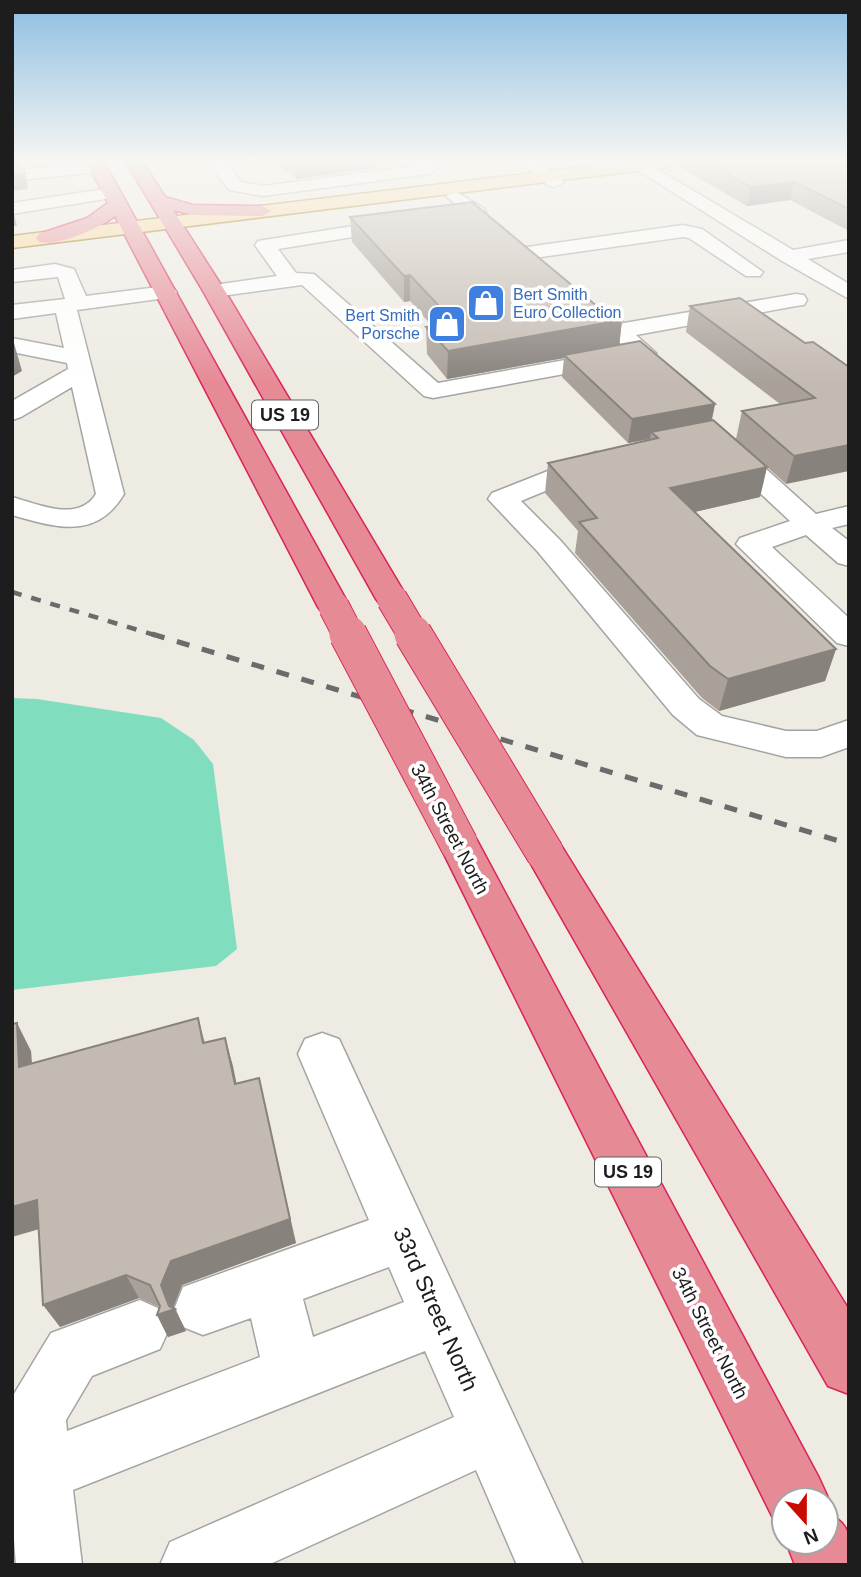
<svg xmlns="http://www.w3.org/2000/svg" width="861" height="1577" font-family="Arial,sans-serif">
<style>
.pitch{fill:#80debf}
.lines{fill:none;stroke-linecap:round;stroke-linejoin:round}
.minor-casing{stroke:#a4a4a4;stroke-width:3}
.major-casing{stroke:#966d00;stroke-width:3}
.highway-casing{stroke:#d82457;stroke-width:3}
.minor{fill:#fff;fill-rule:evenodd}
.major{fill:#fcd79a;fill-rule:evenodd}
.highway{fill:#e68a96;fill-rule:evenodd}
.rail-far1{stroke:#6b6b6b;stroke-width:4.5;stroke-dasharray:10 10;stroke-linecap:butt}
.rail{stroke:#6b6b6b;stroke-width:5;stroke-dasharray:13 13;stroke-linecap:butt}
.highway-bridge-far1-casing{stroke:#d82457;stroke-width:32;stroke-linecap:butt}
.highway-bridge-casing{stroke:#d82457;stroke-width:39;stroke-linecap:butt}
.highway-bridge-far1{stroke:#e68a96;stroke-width:30}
.highway-bridge{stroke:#e68a96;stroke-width:37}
.wall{fill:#a8a099}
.shaded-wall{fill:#88827d}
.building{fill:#c3bab2;stroke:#88827d;stroke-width:2}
.labels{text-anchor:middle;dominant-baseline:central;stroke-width:7;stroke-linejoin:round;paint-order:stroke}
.far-shop-label{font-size:16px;fill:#366cbe;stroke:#fff;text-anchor:start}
.shield{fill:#fff;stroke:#616161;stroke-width:2}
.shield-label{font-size:18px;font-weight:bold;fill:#1d1d1d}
.street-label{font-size:19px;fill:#1d1d1d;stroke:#fff}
.near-street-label{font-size:23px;fill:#1d1d1d;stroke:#fff}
</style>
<rect width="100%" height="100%" fill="#eeebe3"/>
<path class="pitch" d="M12,698L37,699L161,718L194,740L213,764L237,949L216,966L12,990Z"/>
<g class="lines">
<defs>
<path id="minor" d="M93,162L103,163L105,167L97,172L12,181V171Z
M208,162H225L241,182L263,186L415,166L413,162H431L437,169L429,174L263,196L229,190Z
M519,162H539L564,182L555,187L549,186Z
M625,162H645L793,250L849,240V252L808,259L849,284V299L782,261Z
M111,188L120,193L117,197L12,214V203Z
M455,191L483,208L486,212L483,216L278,249L296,273L314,274L438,383L626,349L607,331L610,326L618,324L796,294L804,295L807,300L804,305L796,306L636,335L656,353L652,358L433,398L424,396L302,285L214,297L207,295L203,291L207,287L214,285L277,276L255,245L258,241L461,209L446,196Z
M683,225L702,229L763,272L760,276H746L689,238L683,237L527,259L520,257L517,253L520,249L527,247Z
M55,264L74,269L86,296L166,286L173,288L177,292L173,296L166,298L77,310L124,494C97,540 56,528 12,515V497C38,504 78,523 96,494L72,387L21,417L12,420V401L68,369L67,363L12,352V338L64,348L56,313L12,319V305L65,299L58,277L12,282V270Z
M724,437L733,439L816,514L849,506V524L832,528L849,541V566L838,563L806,535L772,547L849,618V646L837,643L736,544L740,538L790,521L715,451L711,445L715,439Z
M596,452L606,454L610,460L606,466L521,501L560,540L699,699L722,716L786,731H817L849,720V747L821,757H786L697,735L673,715L538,552L488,499L492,493Z
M322,1033L339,1039L583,1565H517L476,1470L268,1565H160L170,1542L454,1417L425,1351L73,1490L82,1565H16L12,1513L14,1394L51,1333L140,1300L160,1309L169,1329L160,1349L92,1376L66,1420L67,1431L260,1357L251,1318L203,1335L183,1327L175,1307L183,1287L369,1220L298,1054L305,1039ZM389,1267L404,1302L313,1337L303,1299Z"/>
<path id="major" d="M623,162H676L668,167L12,248V236Z"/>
<path id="highway" d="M87,162H104L350,607L345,614L334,617L323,614L318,607L115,216C99,228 58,247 39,242L36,238L39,234L87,218L108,203Z
M126,162H143L165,197L193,205L262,206L271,211L262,216L193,215L173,210L225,291L408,599L403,606L392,609L381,606L376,599L203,291Z
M459,829L473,833L479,844L819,1478L829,1500L826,1506V1500H784V1526L775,1522L439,844L445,833Z
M545,837L559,842L849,1310V1394L828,1386L531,864L525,853L531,842Z
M826,1513C853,1524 849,1539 849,1565H795L786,1542H826Z"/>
</defs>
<use href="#minor" class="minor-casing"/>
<use href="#major" class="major-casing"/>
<use href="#highway" class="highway-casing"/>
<use href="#minor" class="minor"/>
<use href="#major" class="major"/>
<use href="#highway" class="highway"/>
<path class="rail-far1" d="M12,592L158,636"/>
<path class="rail" d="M152,634L849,844"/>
<defs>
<path id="highway-bridge-far1" d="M392,599L414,636
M334,607L349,636"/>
<path id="highway-bridge" d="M348,634L459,844
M413,634L545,853"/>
</defs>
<use href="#highway-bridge-far1" class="highway-bridge-far1-casing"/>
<use href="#highway-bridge" class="highway-bridge-casing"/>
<use href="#highway-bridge-far1" class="highway-bridge-far1"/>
<use href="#highway-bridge" class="highway-bridge"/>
</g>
<path class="wall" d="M275,162H376L377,168L296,179L290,172H284Z
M677,162H849V231L790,200L747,206L676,165Z
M350,217L604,312L622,320L619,345L715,404L712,420L736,439L742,411L780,404L686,332L690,306L805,343L849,367L786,484L767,467L760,497L694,512L836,649L825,681L719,711L702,698L575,553L578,531L545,493L548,463L650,440V439L628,443L562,377L564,358L447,379L427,354L426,327L432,326L410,301L404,302L352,242Z
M198,1018L205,1043L225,1038L236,1084L296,1243L182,1285L173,1308L175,1309L186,1331L168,1337L157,1315L159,1307L139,1298L60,1327L39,1229L31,1051L32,1063Z"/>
<path class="shaded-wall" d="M12,162H19L21,167L12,169Z
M283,162H289L290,172H284Z
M295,162H376L377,168L296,179Z
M25,173L28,189L12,191V175Z
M794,182L790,200L747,206L751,187Z
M12,209H13L17,226H12Z
M410,275V301L404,302V276Z
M622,320L619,348L564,355V358L447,379L448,351Z
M14,343L22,371L12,377V344Z
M715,404L710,427L651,432L650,439L628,443L632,419Z
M849,445V471L786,484L794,456Z
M767,467L760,497L664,519L670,488Z
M836,649L825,681L719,711L728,679Z
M17,1023L31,1051L34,1094L19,1067Z
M225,1038L233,1066L242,1111L235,1084Z
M259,1078L296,1243L182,1285L173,1308L175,1309L186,1331L168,1337L157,1315L172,1310L161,1285L171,1261Z
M37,1200L53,1225L12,1237V1207Z
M126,1275L139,1298L60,1327L43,1305Z"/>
<path class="building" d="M707,162H849V209L794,182L751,187Z
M12,167H22L25,173L12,175Z
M472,202L604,312L611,311L622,320L448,351L426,327L454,322L410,275L404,276L350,217Z
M740,298L805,343L813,342L849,367V445L794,456L742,411L815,398L690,306Z
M640,341L715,404L632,419L564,355Z
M713,420L767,467L670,488L836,649L728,679L710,666L579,522L597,518L548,463L658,438L651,432Z
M198,1018L203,1043L225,1038L235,1084L259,1078L290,1219L171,1261L161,1285L169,1306L175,1309L157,1315L160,1306L150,1285L126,1275L43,1305L37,1200L12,1207V1024L17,1023L19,1067Z"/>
<linearGradient id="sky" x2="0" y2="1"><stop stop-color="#8cbee3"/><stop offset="0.42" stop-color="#f7f6f2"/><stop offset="1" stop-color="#f7f6f2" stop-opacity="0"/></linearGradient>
<rect width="861" height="383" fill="url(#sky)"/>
<defs>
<symbol id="shop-square" viewBox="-11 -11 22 22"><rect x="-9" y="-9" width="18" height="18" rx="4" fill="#3f7fe0" stroke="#fff"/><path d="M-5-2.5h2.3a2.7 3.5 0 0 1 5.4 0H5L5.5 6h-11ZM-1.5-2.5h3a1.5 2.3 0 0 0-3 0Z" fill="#fff"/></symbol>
</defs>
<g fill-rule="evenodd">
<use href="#shop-square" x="464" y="281" width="44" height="44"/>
<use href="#shop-square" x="425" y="302" width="44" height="44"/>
</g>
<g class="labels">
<g class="far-shop-label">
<text x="513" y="294">Bert Smith<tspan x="513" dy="18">Euro Collection</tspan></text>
<text x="420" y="315" text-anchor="end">Bert Smith<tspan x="420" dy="18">Porsche</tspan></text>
</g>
<g class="shield">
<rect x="252" y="400.5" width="66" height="29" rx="5"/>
<rect x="595" y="1157.5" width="66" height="29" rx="5"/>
</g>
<g class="shield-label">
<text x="285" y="415">US 19</text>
<text x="628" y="1172">US 19</text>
</g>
<g class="street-label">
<text transform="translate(450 829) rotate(62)">34th Street North</text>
<text transform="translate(710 1333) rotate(63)">34th Street North</text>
</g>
<g class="near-street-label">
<text transform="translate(436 1309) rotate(66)">33rd Street North</text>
</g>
</g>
<rect width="861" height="1577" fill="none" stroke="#1d1d1d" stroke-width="28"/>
<g transform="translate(805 1521) rotate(159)"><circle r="33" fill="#ffffff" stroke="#a5a5a5" stroke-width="2"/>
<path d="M0-5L12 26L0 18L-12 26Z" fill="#ca0c00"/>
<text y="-10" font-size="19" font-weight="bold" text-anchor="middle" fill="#1d1d1d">N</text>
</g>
</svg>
